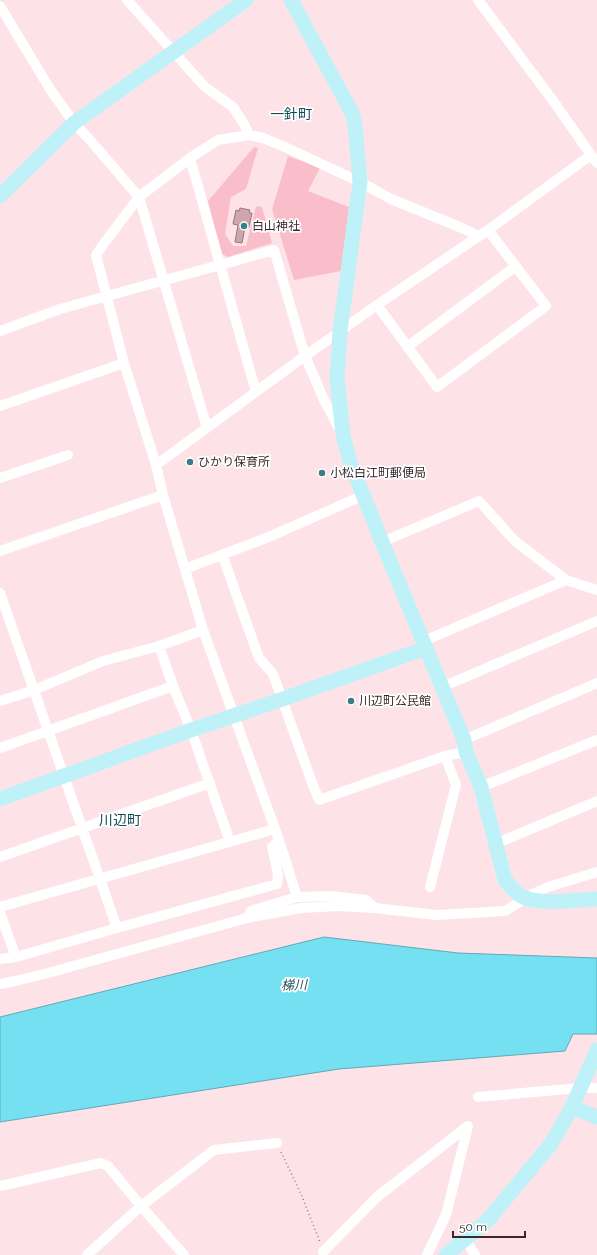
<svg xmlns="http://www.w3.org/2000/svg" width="597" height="1255" font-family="Raleway,'Noto Sans JP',sans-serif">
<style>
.green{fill:#fabecb}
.water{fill:#74e0f1;stroke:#62a9b6}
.building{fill:#cea6ae;stroke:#9b767e}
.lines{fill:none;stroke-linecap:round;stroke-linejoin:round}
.path{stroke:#947f84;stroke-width:1.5;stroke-dasharray:1 3;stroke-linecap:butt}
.street{stroke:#fff;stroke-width:10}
.secondary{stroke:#bff2f8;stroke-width:15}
.poi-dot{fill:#387e89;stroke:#fff;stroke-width:1.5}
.labels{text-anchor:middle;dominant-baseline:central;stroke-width:3.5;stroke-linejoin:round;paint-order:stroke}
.poi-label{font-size:12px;fill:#39292d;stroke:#fff;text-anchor:start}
.water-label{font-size:13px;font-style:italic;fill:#26555d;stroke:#fff}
.quarter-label{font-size:14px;fill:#134e57;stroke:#fff}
</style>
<rect width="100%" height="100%" fill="#fde3e8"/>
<path class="green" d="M254,147L258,148L246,189L231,197L225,234L233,246H246L256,206L262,207L272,243L228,257L220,253L208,201Z
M288,156L320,168L308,191L349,207L341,271L294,280L272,209Z"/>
<path class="water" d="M324,937L458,953L597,958V1034H573L565,1051L339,1069L0,1122V1017Z"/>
<path class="building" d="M240,208L250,210L249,213H252L249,227H245L242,243L235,242L238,225L233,224L236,210L239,211Z"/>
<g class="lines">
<path class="path" d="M281,1152L301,1194L320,1242"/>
<path class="street" d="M127,0L205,87L233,107L244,124L249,135
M0,6L50,89L74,123L90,140L139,197L207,428
M591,155L597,163
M190,158L256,392
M377,305L437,387L546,306L488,230
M0,331L60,309L274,250L305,356L324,400L340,430
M407,347L516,266
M0,406L124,363
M156,465L305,356L377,305L488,230L591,155L554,102L478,0
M0,478L68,455
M382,542L479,501L515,541L566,580L597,590
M0,551L163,495
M223,555L228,571L259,658L273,674L311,780L319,800L445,756L466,752
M185,569L271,536L364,495
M0,593L117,928
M424,641L566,580
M159,646L173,686L191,730L230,842
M442,687L597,621
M0,701L34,690L103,661L159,646L203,630
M464,740L597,683
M0,748L173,686
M481,787L597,740
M495,844L597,801
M0,857L210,783
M430,887L456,785L445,756
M297,897L279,840L203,630L163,495L156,465L124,363L96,255L105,242L139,197L190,158L218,140L249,135L263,138L285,147L360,182L391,199L462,228L479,236
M0,907L275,829
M0,913L16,957
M247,918L251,911L297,897L330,896L366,900L375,908
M0,959L16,957L117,928L277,884L278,874L272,847L279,840
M0,984L15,981L48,973L247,918L301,908L338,906L375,908L437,915L505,911L518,903L524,898L548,887L597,872
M478,1097L580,1088H597
M0,1186L101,1163L108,1166L141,1206L184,1255
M465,1239L475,1255
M323,1252L377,1197L468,1126
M87,1255L141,1206L214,1150L277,1143
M427,1255L446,1215L468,1126"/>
<path class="secondary" d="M291,0L352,113L355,125L360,182L340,331L337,378L343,435L350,462L382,542L464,740L466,752L481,787L505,880C511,887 515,893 523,897C539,905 578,900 597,899
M0,196L74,123L246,0
M0,799L191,730L283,699L426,648
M572,1107L597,1117
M446,1255L488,1220L551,1144L572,1107L597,1050"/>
</g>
<g class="poi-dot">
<circle cx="244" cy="226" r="4"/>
<circle cx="190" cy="462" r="4"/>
<circle cx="322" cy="473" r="4"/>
<circle cx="351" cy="701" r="4"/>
</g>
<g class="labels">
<g class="poi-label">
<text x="252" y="226">白山神社</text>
<text x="198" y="462">ひかり保育所</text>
<text x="330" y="473">小松白江町郵便局</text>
<text x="359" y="701">川辺町公民館</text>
</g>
<g class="water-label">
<text transform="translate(294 985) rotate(-1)">梯川</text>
</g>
<g class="quarter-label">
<text x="291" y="114">一針町</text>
<text x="120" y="820">川辺町</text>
</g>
</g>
<path d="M453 1231v6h72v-6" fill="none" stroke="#39292d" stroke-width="2"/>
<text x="459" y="1231" font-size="12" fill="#39292d" stroke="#ffffff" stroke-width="3" paint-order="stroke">50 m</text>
</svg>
